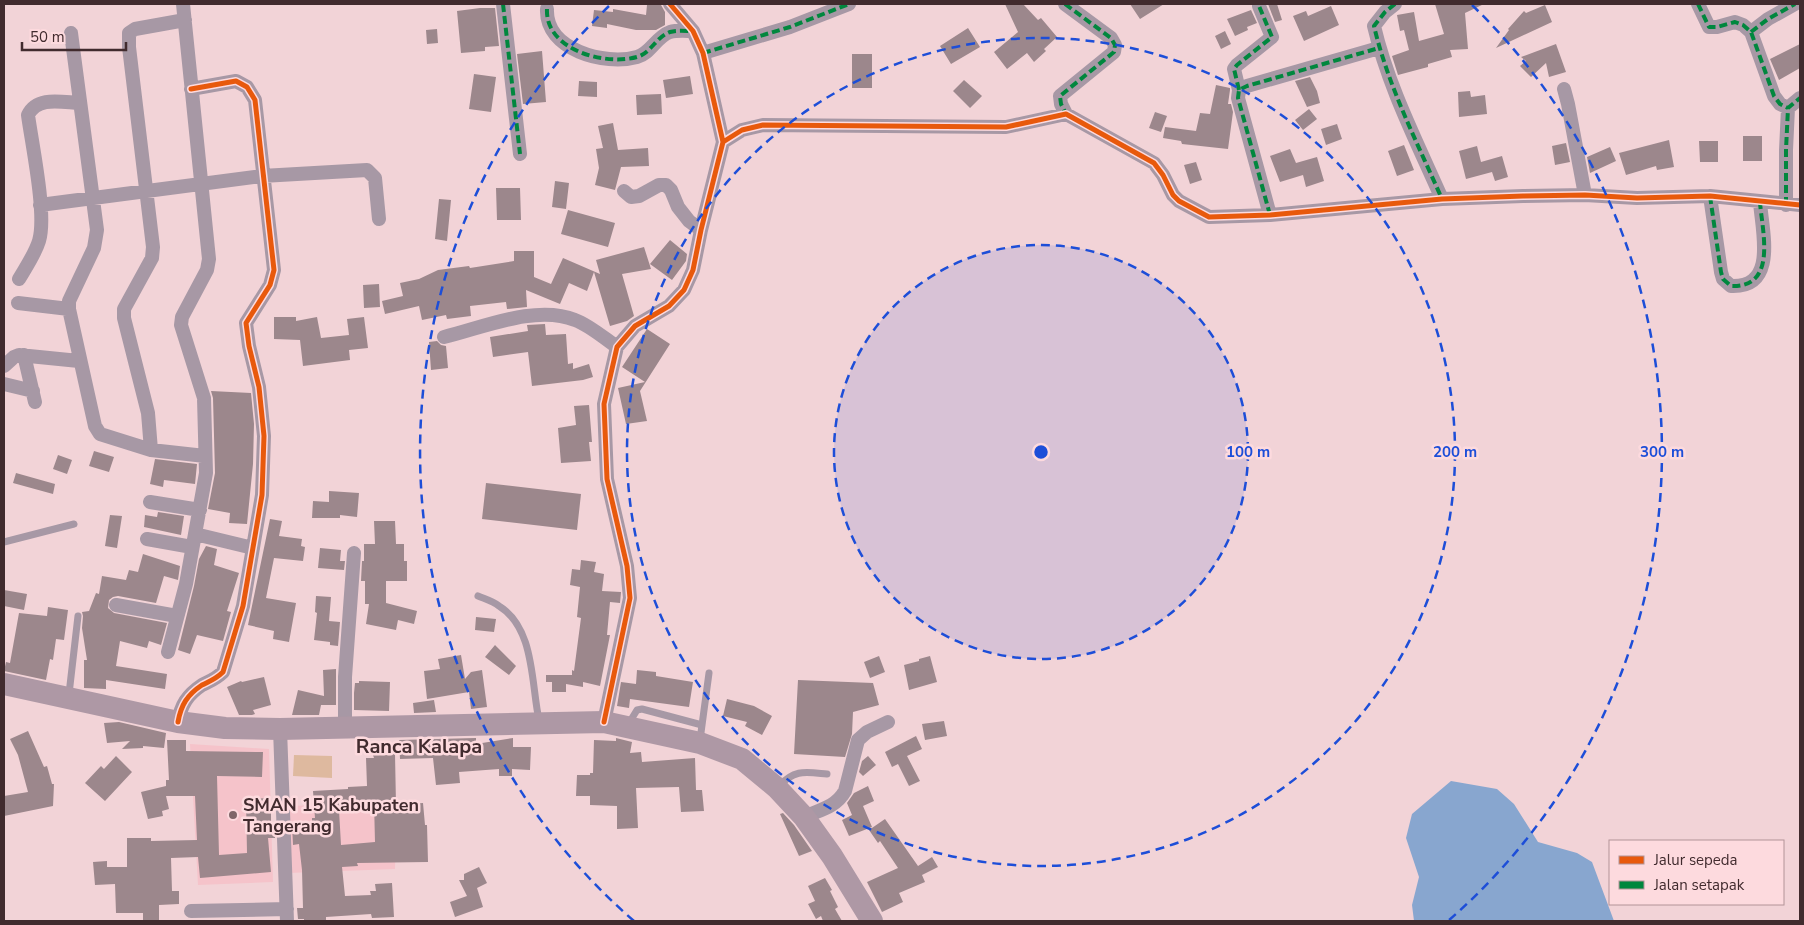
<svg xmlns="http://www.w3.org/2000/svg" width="1804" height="925" font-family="'Nunito Sans',sans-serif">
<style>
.built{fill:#f5c3ca}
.green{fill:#deb99f}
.water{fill:#88a6cf}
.building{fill:#9c878c;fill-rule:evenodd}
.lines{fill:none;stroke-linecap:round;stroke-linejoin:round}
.lane{stroke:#a798a5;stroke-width:7}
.street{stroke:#a798a5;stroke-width:14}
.primary{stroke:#ae98a5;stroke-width:22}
.quiet{stroke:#00873e;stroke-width:4;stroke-dasharray:8 4;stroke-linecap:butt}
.cycleway-casing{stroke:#fddade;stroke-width:8}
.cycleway{stroke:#e8590c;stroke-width:5}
.ring{fill:none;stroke:#1d4ed8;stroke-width:2.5;stroke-dasharray:9 6}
.poi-dot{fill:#7f6669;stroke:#fddade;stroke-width:2}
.labels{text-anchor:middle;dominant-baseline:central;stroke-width:5;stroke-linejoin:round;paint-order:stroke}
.poi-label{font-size:18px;font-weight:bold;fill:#412b2e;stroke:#fddade;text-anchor:start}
.quarter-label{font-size:20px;font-weight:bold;fill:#412b2e;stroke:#fddade}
.centre{fill:#1d4ed8;stroke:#fddade;stroke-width:2.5}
.ring-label{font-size:15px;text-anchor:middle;font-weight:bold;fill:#1d4ed8;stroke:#fddade;stroke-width:5;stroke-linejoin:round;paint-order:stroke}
</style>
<rect width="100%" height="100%" fill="#f2d3d7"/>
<path class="built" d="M190,744L269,749L273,882L198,885Z
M396,803L395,869L288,873L287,806Z"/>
<path class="green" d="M294,755L332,756V778L293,776Z"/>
<path class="water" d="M1451,781L1497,789L1514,804L1538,842L1577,853L1592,862L1614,921H1414L1412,905L1419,877L1406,838L1412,814Z"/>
<path class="building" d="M1005,4H1023L1038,20L1041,18L1057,37L1044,49L1046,51L1034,62L1027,53L1007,69L994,52L1018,32Z
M1130,4H1164L1140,19Z
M1268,4H1277L1282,20L1275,22Z
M1435,4H1484L1465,13L1468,49L1450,50L1452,57L1428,64V67L1398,75L1392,56L1409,50L1404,30L1400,31L1397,15L1414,12L1419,41L1444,34Z
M647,5H661L665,12V25L656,30H636L607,24V28L592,26L594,10L613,12V9L646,15Z
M1545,5L1552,22L1496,48L1509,30L1508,29L1524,11L1526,13Z
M1331,6L1339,25L1304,41L1293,16L1306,11L1308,16Z
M480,8H495L499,46L485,47V51L461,53L457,11Z
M1251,10L1257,23L1247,27L1248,30L1235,36L1227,19Z
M968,28L980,47L951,64L940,46Z
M437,29L438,43L427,44L426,30Z
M1225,31L1231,44L1221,49L1215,36Z
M1556,44L1566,72L1549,77L1546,63L1531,77L1520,66L1526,61L1521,57Z
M1800,44V68L1779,80L1770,59Z
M542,51L546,102L523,104L517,54Z
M852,54H872V88H852Z
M474,74L496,77L491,112L469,109Z
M690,76L693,94L666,98L663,80Z
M1310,77L1317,91L1320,103L1307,107L1295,81Z
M964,80L982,96L970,108L953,91Z
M579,81L597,82V97L578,96Z
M1216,85L1230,88V90L1228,104H1231L1233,112L1228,149L1182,144L1181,141L1163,138L1165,127L1196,131L1200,113L1210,114Z
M1470,91L1471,97L1485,95L1487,114L1459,117L1458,92Z
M661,94L662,114L637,115L636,95Z
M1309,109L1317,119L1303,130L1295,120Z
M1155,112L1167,116L1161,132L1149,128Z
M613,123L618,150L648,148L649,166L621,167L615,190L595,185L599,168L596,149L603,148L598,126Z
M1337,124L1342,139L1326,145L1321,129Z
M1743,136H1762V161H1743Z
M1669,140L1674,167L1657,170L1656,166L1626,175L1619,153Z
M1699,141H1718V162H1700Z
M1566,143L1570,162L1555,165L1552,146Z
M1404,145L1414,170L1397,176L1388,151Z
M1477,146L1481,162L1502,156L1508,177L1495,181L1492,172L1466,179L1459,151Z
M1610,147L1616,161L1590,173L1587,157Z
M1290,149L1296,163L1317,157L1324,181L1306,187L1303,175L1280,182L1270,156Z
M1196,162L1202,180L1190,184L1184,165Z
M555,181L569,183L566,209L552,207Z
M496,188H520L521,220H497Z
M439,199L451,200L447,241L435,239Z
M568,210L615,223L608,247L561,234Z
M670,240L687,254L686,261L672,280L650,264Z
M644,247L651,269L622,274L634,316L627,321L610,326L594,272L587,291L569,283L560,304L526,290L527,307L507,309L506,302L470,306L471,316L447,319L446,315L422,320L419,306L385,314L382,301L403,296L400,283L419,279L438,270L469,266L470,268L514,261V251H534V277L551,284L563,258L600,274L596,260Z
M379,284L380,307L364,308L363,285Z
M274,317H296V321L317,317L321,338L349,335L347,319L364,317L368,348L349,350L350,360L303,366L300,340L274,339Z
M545,324L546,335L566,334L568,364L573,363V369L589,364L593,377L583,380L532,386L528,352L493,357L490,337L528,331L527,325Z
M647,329L670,344L640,391L647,421L626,424L618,388L645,382L622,367Z
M437,341L441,345L446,346L448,368L431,370L429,342Z
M211,391L251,393L254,424L253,464L247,524L229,523L230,513L208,509L215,473L213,398Z
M589,405L592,442H589L591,461L561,463L558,428L576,425L574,406Z
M94,451L114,457L109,472L89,466Z
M58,455L72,460L67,474L53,469Z
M155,459L197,464L195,484L164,480L163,487L150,484Z
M16,473L55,484L53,494L13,483Z
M486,483L581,494L577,530L482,519Z
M329,491L359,493L357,517L340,515V518H312L313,501L329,502Z
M158,512L184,516L181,535L144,527L145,515L157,517Z
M110,515L122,516L117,548L105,546Z
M270,519L282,521L279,536L302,539L301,546L305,547L303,561L274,558L266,598L296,603L289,642L273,639L274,631L248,625Z
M374,521H395L396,544H404V561H407V581H386V603L417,611L414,624L398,620L396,630L366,624L369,604H365V581H361L362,561H364V544H375Z
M206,546L217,549L214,565L239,573L227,611L231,612L223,641L197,635L190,654L178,650L194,586L199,559Z
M320,548L341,550L340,561H345L344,570L318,568Z
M143,554L180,566L178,580L164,576L156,603L118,596L113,597L109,600L108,608L114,613L167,623L161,645L149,641L147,648L120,641L116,666L167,674L165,689L106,680V689L84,688V660H87L82,628L83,616L82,612L89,611L96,593L99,594L102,576L126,580L129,570L138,572Z
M581,560L596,562L594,572L604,574L602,591L621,592L620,603L610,602L607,635H610L600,686L583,682V687L566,684V692H552V682H546V675H572V670L574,671L581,618L577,617L580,587L570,585L572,569L580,570Z
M4,590L27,594L24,610L4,606Z
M316,596L331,597L329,621L340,622L338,646L330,645V642L314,640L317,613L315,612Z
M48,607L68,610L64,640L56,639L53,660L50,659L46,680L4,671L6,662L10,663L19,613L47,616Z
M476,617L496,619L494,632L475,630Z
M495,645L516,666L509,675L485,657Z
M461,655L465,679L471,672L482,670L487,707L471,709L469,692L427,699L424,671L440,669L438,659Z
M879,656L885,672L870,678L864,662Z
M930,656L937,682L909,690L904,665L919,661V659Z
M336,669V705H321L319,715H292L298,690L324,696L323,670Z
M637,670L656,672V676L693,682L689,707L630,699L629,708L617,706L621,682L636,684Z
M264,677L271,705L253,710L255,714L252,715H239L227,687L241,681L242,682Z
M798,680L873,683L879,705L853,712L852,734L845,757L794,754Z
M359,681L390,682L389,711L354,710V693L355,683H359Z
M727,699L754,706L772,716L762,735L745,726L747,722L723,716Z
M434,700L436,712L414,713L413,703Z
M944,721L947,736L925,740L922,724Z
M119,722L166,733L164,748L143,746V748L122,749L130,741L107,743L104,723Z
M28,731L44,767L47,766L52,784H54L53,806L4,816V796L28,792L18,755L10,739Z
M916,736L922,749L907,756L920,781L909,786L898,764L892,767L885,752Z
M476,738V744L513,738V747H531L530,770L512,769V776H499V769L459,772L460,783L436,785L433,758L400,759L399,740Z
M616,738L632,742L630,753L641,752L642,762L695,758L696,790H702L704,811L681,812L679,787L636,788L638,828L617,829V806L590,805V796H576L577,775H590V773H593L594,740L616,741Z
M167,740H186V751L263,752L262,777L217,776L219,855L247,853L246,799L271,798V826H275V838H268L271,872L200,878L198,857L171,858L172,891H179V904L159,905V921H143V913H116L115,884L95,885L93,862L107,861V867H127V838H151V841L197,840L195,796H166L169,809L162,811L163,816L148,819L141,792L166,786V780H169Z
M395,754L396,805L423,803L425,825H427L428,862L357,863L358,866L342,867L345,896L371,895L370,891H376L375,884L392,883L394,917L372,918L371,914L326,917V921H304V919H298L297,908H303L302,870L299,844L293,845L292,825L312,823V818H315L313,791L348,789V787L367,786L366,758H374L373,755ZM374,802L375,842L341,845L339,810L345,809L344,803Z
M116,756L132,772L105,801L85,783L101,766L104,769Z
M868,756L876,765L863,776L859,772L862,761Z
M868,786L874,801L863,806L872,827L849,836L842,820L852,815L847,803L854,793Z
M783,813L794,825L812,851L799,856L780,814Z
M885,819L918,866L932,857L938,867L922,875L925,882L899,893L903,902L882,912L867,882L898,868L880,841L878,843L869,830Z
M479,867L487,883L477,888L483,907L455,917L450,902L467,896L459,880H464V874Z
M825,878L832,890L830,891L838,907L835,909L842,921H823L821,916L816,919L808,904L815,901L808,886Z"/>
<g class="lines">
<path class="lane" d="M4,542L74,524
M478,596C485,599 493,601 499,606C535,628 531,684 539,720
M69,694L78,616
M629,723L637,710L642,709L702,725
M700,740L709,673
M779,786C795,769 805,772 827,774"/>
<path class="street" d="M503,4L520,154
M1065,4L1111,38L1115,45L1114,52L1060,96L1061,104L1066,114
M1395,4L1385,12L1374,26C1388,86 1417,142 1442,199
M1698,4L1709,27H1717L1735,22L1743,25L1751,32L1774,96L1780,104L1788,108
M547,9C545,50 605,66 637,57C651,53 656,37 670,32C677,30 686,31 693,31
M1751,32L1768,19L1795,4
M71,33L97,230L94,248L69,301V309L95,426L100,434L151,450L205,456
M703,53L790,27L849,4
M1564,89L1568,104L1585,195
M1239,90L1234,69L1237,65L1272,37L1259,6
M723,142L742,130L763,125L1006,127L1066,114L1154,163L1163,175L1173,195L1179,201L1209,217L1270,215L1442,199L1523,196L1585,195L1637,198L1710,196L1800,205
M624,191L631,197L639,196L659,185H666L671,190L678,207L689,221L701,230
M1710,196L1721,272L1723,279L1731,286C1778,288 1762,231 1760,202
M40,205L262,176L367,170L375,178L379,219
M1786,205V150L1788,108L1800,98
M1270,215L1238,98L1239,90L1247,86L1379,48
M19,279C26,267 35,254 39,241C47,215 32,145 28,115C37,96 61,102 79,103
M18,303L69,309
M444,337C482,328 536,304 575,320C589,325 604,338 617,347
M24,355L35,402
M4,366L14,357L19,355L79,361
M4,384L33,391
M151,450L148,413L124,318V309L152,258L153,247L129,47V33L135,29L185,20
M150,502L200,510
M195,534L253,548
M147,539L192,547
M116,605L177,616
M168,652L186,584L206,473L204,398L181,325L182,317L207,270L209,259L183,4
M178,722C181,705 187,695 202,685C210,681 216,679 223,672L243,606L262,495L264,436L259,387L249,346L246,323L270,285L274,270L255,100L247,87L236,81L191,89
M604,722L630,598L627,566L607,479L604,404L617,347L635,326L669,306L684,290L693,270L701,230L723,142L703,53L693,31L670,4
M345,726V677L354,553
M280,729L287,921
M804,817C820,810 836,807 845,791L858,740L867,732L888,722
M191,911L287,909"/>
<path class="primary" d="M4,684L178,722L225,728L280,729L604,722L700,743L742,759L777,788L804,817L832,856L872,921"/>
<path class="quiet" d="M503,4L520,154
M1065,4L1111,38L1115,45L1114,52L1060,96L1061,104L1066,114
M1395,4L1385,12L1374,26C1388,86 1417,142 1442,199
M1698,4L1709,27H1717L1735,22L1743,25L1751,32L1774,96L1780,104L1788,108
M547,9C545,50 605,66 637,57C651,53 656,37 670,32C677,30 686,31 693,31
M1751,32L1768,19L1795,4
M703,53L790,27L849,4
M1239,90L1234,69L1237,65L1272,37L1259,6
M1710,196L1721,272L1723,279L1731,286C1778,288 1762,231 1760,202
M1786,205V150L1788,108L1800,98
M1270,215L1238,98L1239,90L1247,86L1379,48"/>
<defs>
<path id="cycleway" d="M723,142L742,130L763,125L1006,127L1066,114L1154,163L1163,175L1173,195L1179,201L1209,217L1270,215L1442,199L1523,196L1585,195L1637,198L1710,196L1800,205
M178,722C181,705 187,695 202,685C210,681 216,679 223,672L243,606L262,495L264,436L259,387L249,346L246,323L270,285L274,270L255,100L247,87L236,81L191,89
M604,722L630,598L627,566L607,479L604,404L617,347L635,326L669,306L684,290L693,270L701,230L723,142L703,53L693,31L670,4"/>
</defs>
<use href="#cycleway" class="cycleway-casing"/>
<use href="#cycleway" class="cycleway"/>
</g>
<circle cx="1041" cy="452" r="207" fill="#1d4ed8" fill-opacity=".12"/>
<g class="ring">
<circle cx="1041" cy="452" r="207"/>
<circle cx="1041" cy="452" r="414"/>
<path d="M634 921A621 621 0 0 1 610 5M1472 5A621 621 0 0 1 1448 921"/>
</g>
<circle class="poi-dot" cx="233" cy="815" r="5"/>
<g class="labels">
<g class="poi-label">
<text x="243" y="805">SMAN 15 Kabupaten<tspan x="243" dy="21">Tangerang</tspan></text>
</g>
<g class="quarter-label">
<text x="419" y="746">Ranca Kalapa</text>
</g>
</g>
<circle cx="1041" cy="452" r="8" class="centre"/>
<g class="ring-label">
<text x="1248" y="457">100 m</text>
<text x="1455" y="457">200 m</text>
<text x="1662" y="457">300 m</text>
</g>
<rect width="1804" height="925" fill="none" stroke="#412b2e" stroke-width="10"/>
<rect x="1609" y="840" width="175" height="65" fill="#fddade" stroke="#b29498"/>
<rect x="1619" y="856" width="25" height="8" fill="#e8590c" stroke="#b29498"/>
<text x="1654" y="865" font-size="15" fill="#412b2e">Jalur sepeda</text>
<rect x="1619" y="881" width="25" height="8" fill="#00873e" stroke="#b29498"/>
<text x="1654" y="890" font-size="15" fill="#412b2e">Jalan setapak</text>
<path d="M22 42v8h104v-8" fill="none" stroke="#412b2e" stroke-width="2.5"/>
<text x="30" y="42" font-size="15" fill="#412b2e" stroke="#fddade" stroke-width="4" paint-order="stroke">50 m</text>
</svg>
